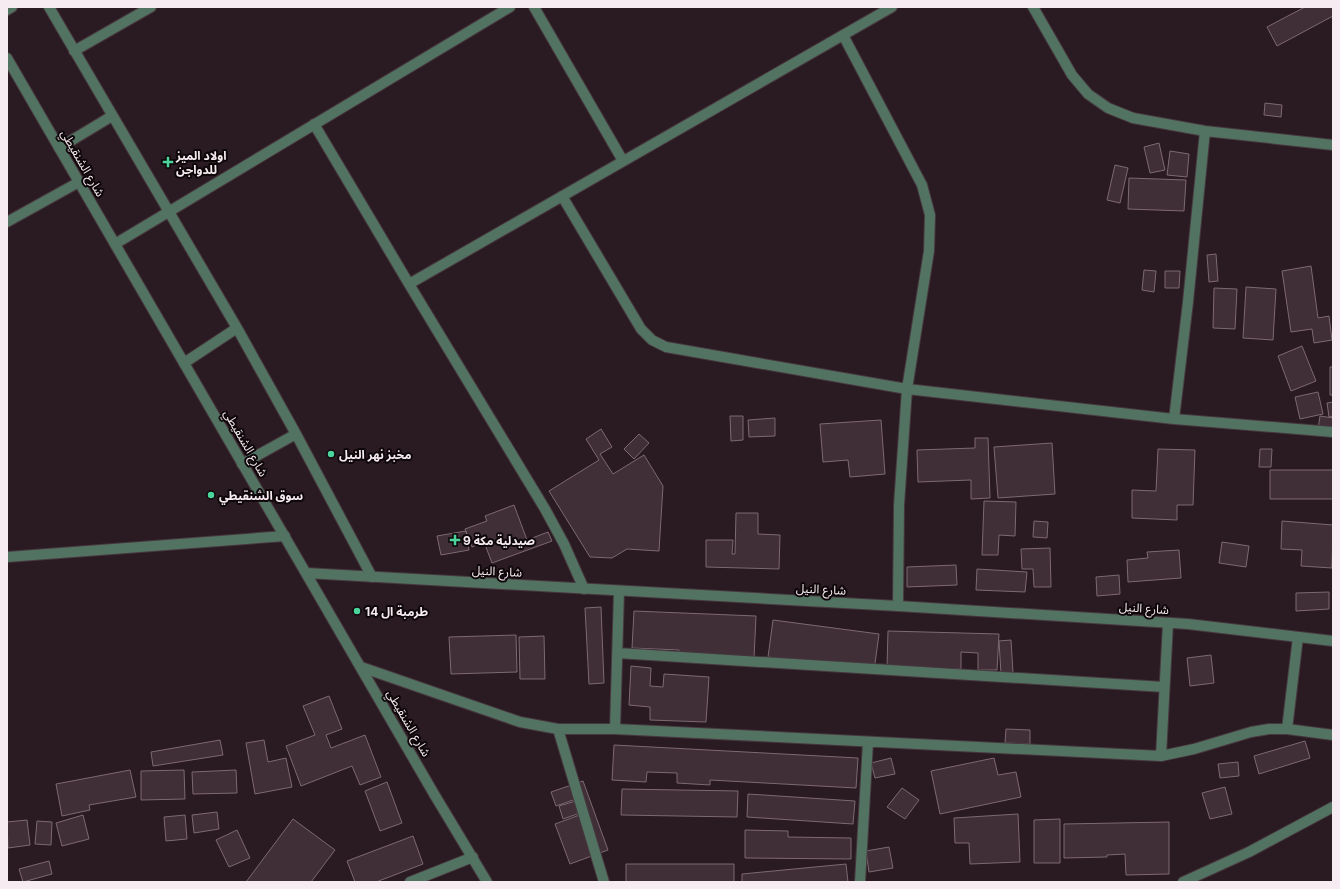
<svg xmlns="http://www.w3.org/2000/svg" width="1340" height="889" font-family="Inter,'Noto Sans Arabic',sans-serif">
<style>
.building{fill:#402f37;stroke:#7d6972}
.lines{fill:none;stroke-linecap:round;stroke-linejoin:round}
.service-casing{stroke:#47373e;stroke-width:12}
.minor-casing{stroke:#47373e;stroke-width:12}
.tertiary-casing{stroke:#47373e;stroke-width:12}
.service{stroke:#527262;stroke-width:10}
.minor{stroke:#527262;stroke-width:10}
.tertiary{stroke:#527262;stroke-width:10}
.poi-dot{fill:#4bd49b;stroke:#0e070a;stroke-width:1.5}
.labels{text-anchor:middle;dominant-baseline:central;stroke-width:4;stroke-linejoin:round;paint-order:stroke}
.poi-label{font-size:12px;font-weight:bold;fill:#f6ebf0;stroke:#0e070a;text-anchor:start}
.street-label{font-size:12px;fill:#f6ebf0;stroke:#0e070a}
</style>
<rect width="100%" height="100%" fill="#2a1a21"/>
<path class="building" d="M1305,7H1333V16L1277,46L1267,27Z
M1265,103L1282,105L1281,117L1264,115Z
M1159,143L1165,170L1150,173L1144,147Z
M1170,151L1189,154L1187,177L1167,175Z
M1115,165L1128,168L1120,203L1107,200Z
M1129,178L1186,180L1184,211L1128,209Z
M1216,254L1218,281L1209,282L1207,255Z
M1311,266L1318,318L1329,316L1332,340L1314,343L1312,329L1291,332L1282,271Z
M1144,270L1156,271L1154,292L1142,290Z
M1165,271H1180L1179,288H1165Z
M1246,287L1276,289L1273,340L1243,338Z
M1214,288L1237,289L1235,329L1213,328Z
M1302,346L1316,381L1291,391L1278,356Z
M1330,367H1333V395H1330Z
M1318,392L1323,414L1300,419L1295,397Z
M1333,402V416L1329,417L1327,403Z
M730,416H743V440L731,441Z
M1320,416L1333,418V431L1318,429Z
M775,418V436L749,437L748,420Z
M881,420L885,474L850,477L848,460L823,462L820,424Z
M601,429L612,447L600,454L613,474L644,455L663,486L659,551L627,549L612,558L590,557L549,491L599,460L586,439Z
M639,434L649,443L634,459L624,449Z
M975,438H988L990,498L971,499V480L918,482L917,450L975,448Z
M1052,443L1055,494L998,498L994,447Z
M1158,449L1195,450L1193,505H1177V520L1132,518V490L1156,491Z
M1260,449H1272L1271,467H1259Z
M1270,470H1333V499H1270Z
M984,501L1016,502L1015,536L999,535L998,555H982Z
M514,505L527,540L548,532L552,541L492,563L484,542L472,547L465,529L487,521L485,516Z
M736,513H758V534L780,535L779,569L706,567V540H733L732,554H735Z
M1034,521L1048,522L1047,538L1033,537Z
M1282,521L1333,525L1332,568L1301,566L1302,550L1281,549Z
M466,531L469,550L441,555L437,536Z
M1222,542L1249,546L1246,567L1219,563Z
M1050,548L1051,587H1034L1033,569H1022L1021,549Z
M1179,550L1181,578L1128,582L1127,560L1148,558L1147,552Z
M956,565L957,585L907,587V567Z
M977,569L1027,572L1025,592L976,590Z
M1119,575L1120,594L1097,596L1096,577Z
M1329,592V609L1296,611V593Z
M601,607L604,683L589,684L585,608Z
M634,611L756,616L754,658L679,661V650L632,648Z
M773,620L879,634L874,671L768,657Z
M888,631L999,634L997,670H978V653L961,652V669L887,667Z
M516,635L517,672L451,674L449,637Z
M544,636L545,679H520L519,637Z
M1011,640L1013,673L1001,674L999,641Z
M1211,655L1214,683L1190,686L1187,658Z
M631,666L651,668L650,686L663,687L664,674L709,677L706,722L650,720V707L629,705Z
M329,696L342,729L326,735L331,748L365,735L381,777L360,785L352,766L301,786L286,746L315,735L303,706Z
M1006,729L1030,730V744L1005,743Z
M220,740L223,755L153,766L151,752Z
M264,740L268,762L286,758L292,787L255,794L246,743Z
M1305,741L1310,758L1259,774L1254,756Z
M614,745L858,758L856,788L710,780V785L677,783V773L647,772L646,782L612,780Z
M891,758L895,774L875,778L871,763Z
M994,758L998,775L1016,772L1021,797L940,814L931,771Z
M1238,762L1239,776L1220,778L1218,764Z
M130,770L136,797L89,805L90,810L62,816L56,784Z
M184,770L185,799L141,800V771Z
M236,770L237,793L193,794L192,772Z
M583,781L608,850L570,864L555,824L585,813L579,798L556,806L551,792Z
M387,782L402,823L380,831L365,791Z
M1225,787L1232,814L1210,819L1202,793Z
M902,788L919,800L905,819L887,807Z
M622,789L738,791L737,817L621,815Z
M748,794L855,801L853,824L747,817Z
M576,801L580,813L563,819L559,806Z
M217,812L219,829L194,833L192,815Z
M1018,814L1020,862L970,864L969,843H955L954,818Z
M83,815L89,839L62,846L56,823Z
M185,815L187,839L166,841L164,817Z
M293,819L335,850L311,882H246Z
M1060,819V863H1034V820Z
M27,820L30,845L8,848L7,822Z
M37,821L52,822L51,845L35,844Z
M1169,822V874L1126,875L1125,854L1107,855V857L1064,858V824Z
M237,830L250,858L229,867L216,840Z
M745,830L788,831V837L851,838V859L745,858Z
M413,836L423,864L376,882H355L347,861Z
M889,847L893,868L869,872L866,851Z
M49,861L52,874L23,882L19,869Z
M626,864H734V882H626Z
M846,864L848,882H742V874Z"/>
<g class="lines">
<defs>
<path id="service" d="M617,653L1164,687
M361,667L520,722L558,729H615L1161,756L1194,749L1251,732L1269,729H1287L1333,735
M558,729L604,882
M615,729L619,591
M1287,729L1298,637
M1161,756L1168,623
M860,882L868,742
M1183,882L1249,852L1333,807"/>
<path id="minor" d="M49,7L237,328L184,363
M534,7L623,161
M1033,7L1072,75L1088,94L1108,108L1133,118L1205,131L1333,145
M7,10L12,7
M843,35L922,185L930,215L929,251L907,389L899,505L898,606
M74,51L151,7
M314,124L409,284L545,509L564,544L584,589
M59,148L112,116
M562,196L641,329L652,340L666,347L907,389L1174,419L1333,432
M7,222L79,182
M115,244L510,7
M409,284L892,7
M237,328L296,434L372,577
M1174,419L1188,302L1205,131
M242,464L296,434
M7,557L285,536
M410,882L473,857"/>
<path id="tertiary" d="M7,58L434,794L487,882
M306,573L898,606L1188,624L1333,641"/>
</defs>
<use href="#service" class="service-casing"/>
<use href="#minor" class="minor-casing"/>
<use href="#tertiary" class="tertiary-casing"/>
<use href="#service" class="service"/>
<use href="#minor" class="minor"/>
<use href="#tertiary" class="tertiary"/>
</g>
<g class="poi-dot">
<path d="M166 156h4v4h4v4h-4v4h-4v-4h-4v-4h4z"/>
<circle cx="331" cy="454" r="4"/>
<circle cx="211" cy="495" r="4"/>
<path d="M453 534h4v4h4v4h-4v4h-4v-4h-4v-4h4z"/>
<circle cx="357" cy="611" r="4"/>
</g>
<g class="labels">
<g class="poi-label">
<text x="176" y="155">اولاد الميز<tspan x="176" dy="14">للدواجن</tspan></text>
<text x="339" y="454">مخبز نهر النيل</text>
<text x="219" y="495">سوق الشنقيطي</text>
<text x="463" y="540">صيدلية مكة 9</text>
<text x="365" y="611">طرمبة ال 14</text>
</g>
<g class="street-label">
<text transform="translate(83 163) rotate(60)">شارع الشنقيطي</text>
<text transform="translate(246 443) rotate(60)">شارع الشنقيطي</text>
<text transform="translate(497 571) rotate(3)">شارع النيل</text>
<text transform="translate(821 589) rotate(3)">شارع النيل</text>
<text transform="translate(1144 608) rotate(4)">شارع النيل</text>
<text transform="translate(409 723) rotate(60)">شارع الشنقيطي</text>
</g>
</g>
<rect width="1340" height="889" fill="none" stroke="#f6ebf0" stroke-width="16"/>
</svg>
